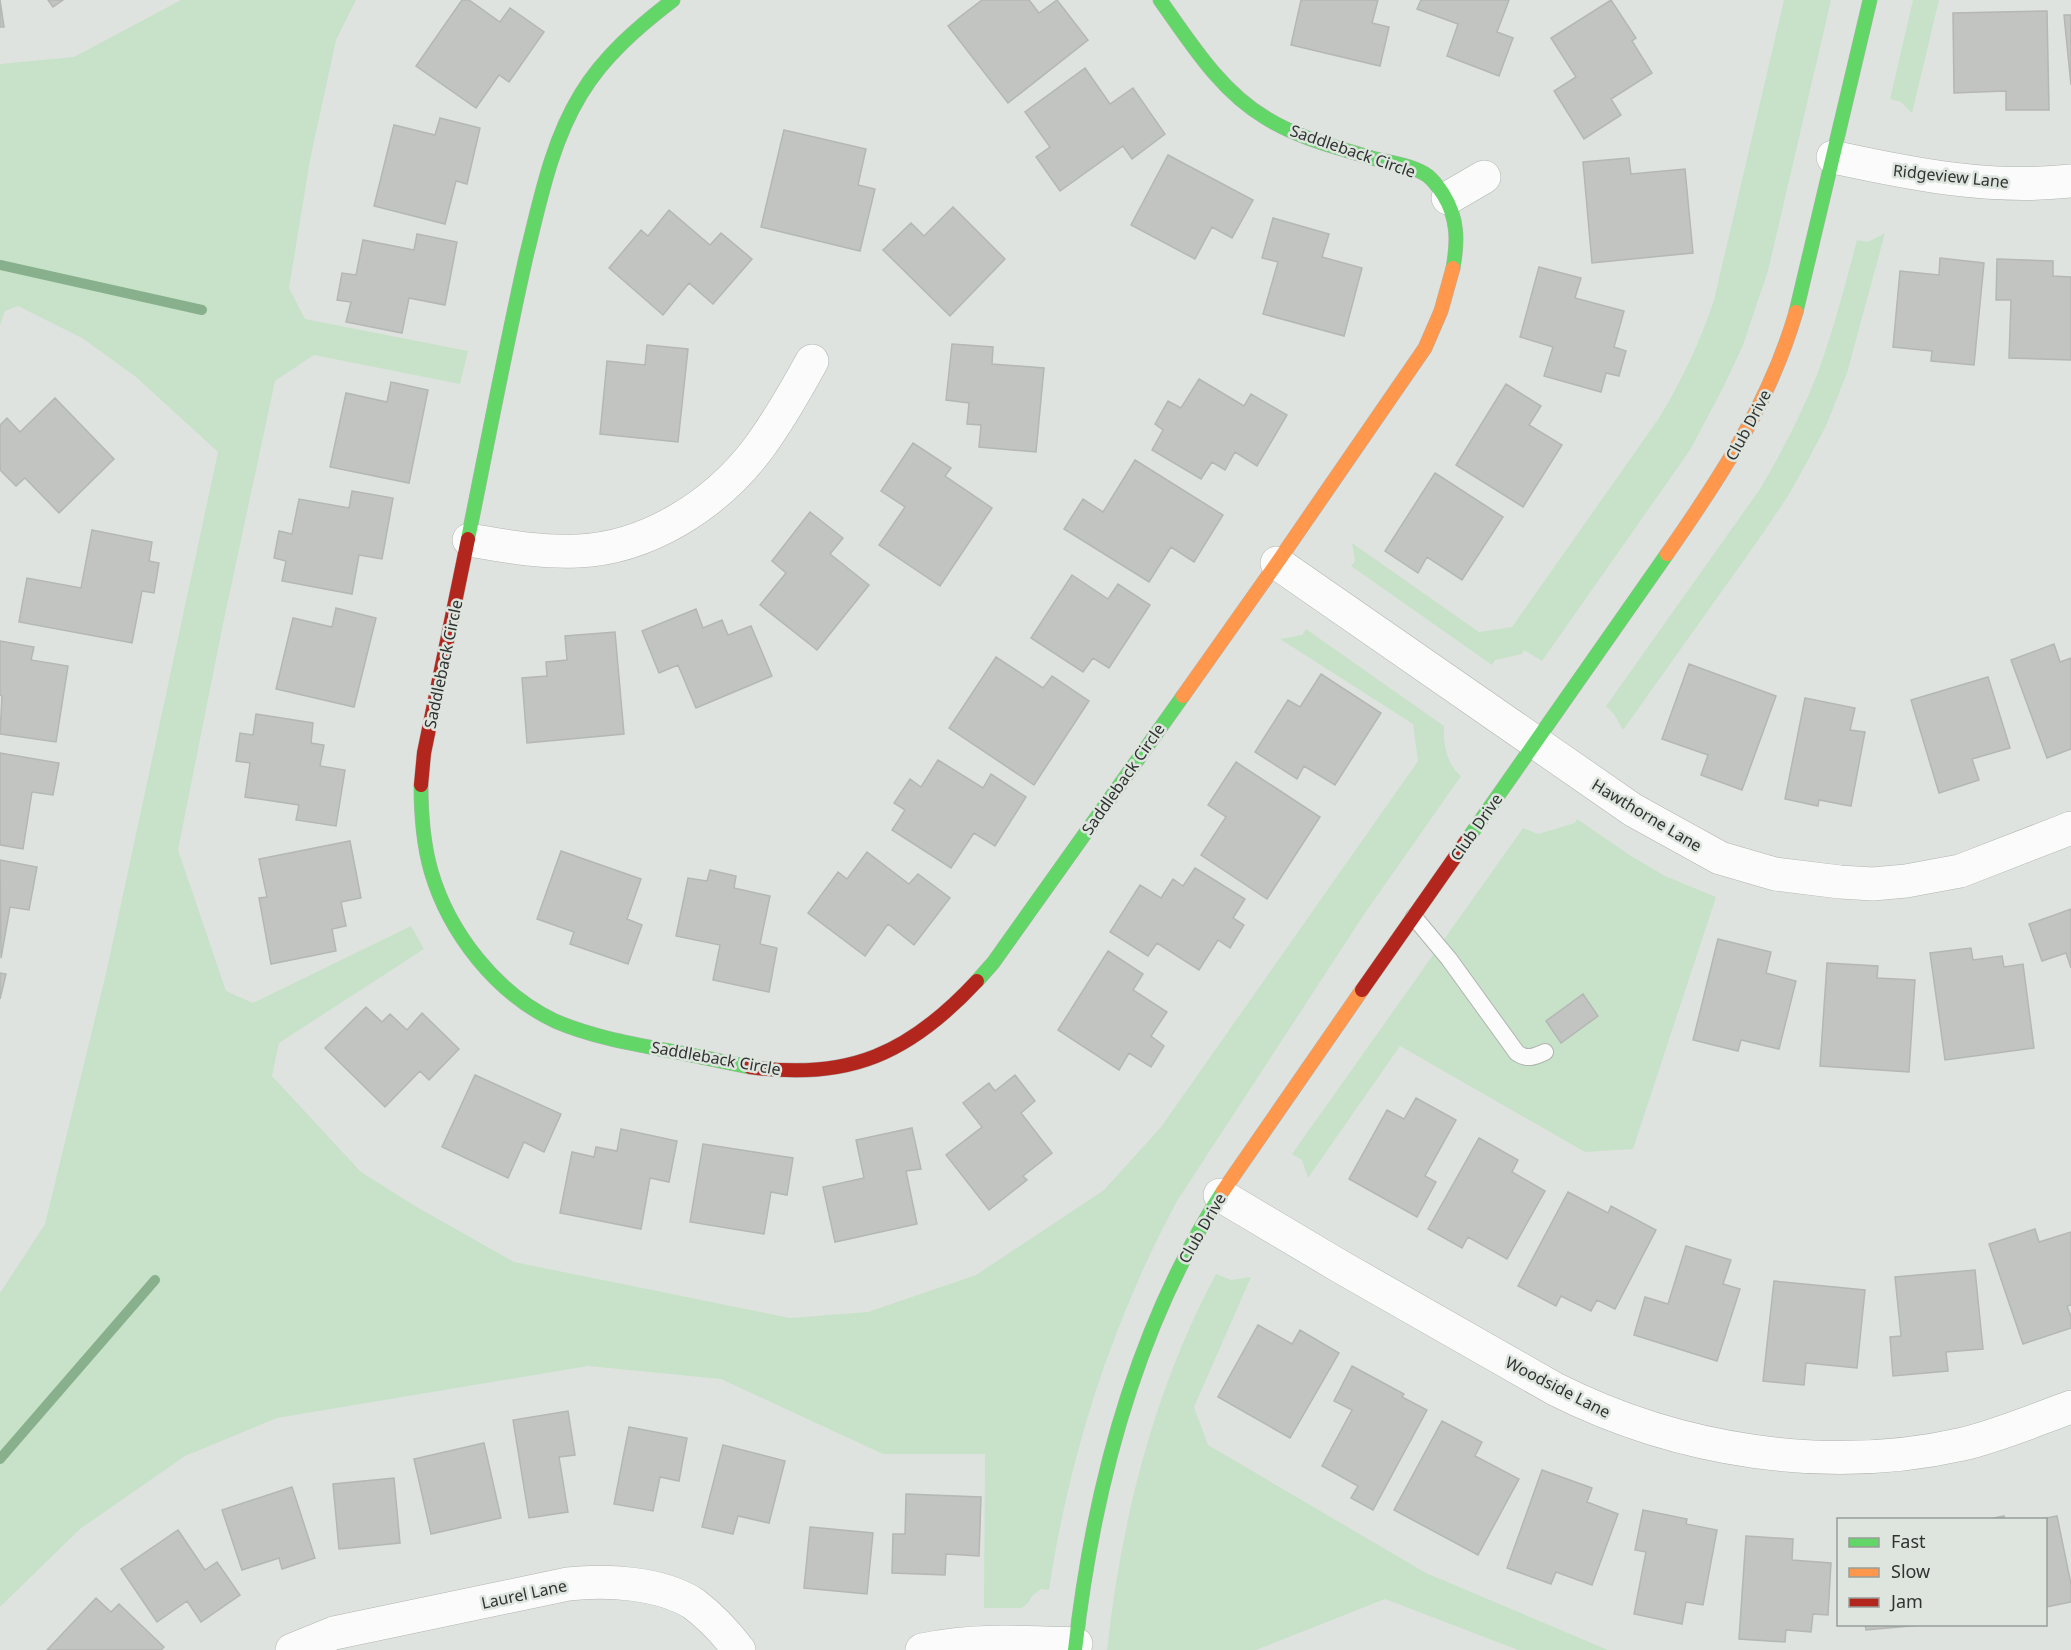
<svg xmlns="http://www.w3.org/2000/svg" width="2071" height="1650" font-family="'Noto Sans',sans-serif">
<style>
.green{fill:#c7e2c8}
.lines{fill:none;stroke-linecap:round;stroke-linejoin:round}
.stream{stroke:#88b08c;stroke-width:10}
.building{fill:#c1c4c1;stroke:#b4b7b4;stroke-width:1.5}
.lane-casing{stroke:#b0b4b0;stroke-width:18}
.street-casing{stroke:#b0b4b0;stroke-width:34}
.fast-casing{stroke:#b0b4b0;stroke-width:15}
.slow-casing{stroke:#b0b4b0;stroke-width:15}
.jam-casing{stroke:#b0b4b0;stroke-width:15}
.lane{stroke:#fafbfa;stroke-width:16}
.street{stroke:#fafbfa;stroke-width:33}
.fast{stroke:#63d668;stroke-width:14}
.slow{stroke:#ff974d;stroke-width:14}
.jam{stroke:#b3261e;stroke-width:14}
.labels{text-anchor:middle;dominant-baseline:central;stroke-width:5;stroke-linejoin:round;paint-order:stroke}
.street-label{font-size:16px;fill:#303331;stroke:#dde5de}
</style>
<rect width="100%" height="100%" fill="#dfe3df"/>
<path class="green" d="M181,0H356L336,40L310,160L289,288L305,319L468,351L460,384L314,355L275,381L223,624L178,850L226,991L253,1003L411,926L424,949L279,1043L272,1076L361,1172L415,1206L514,1262L790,1318L868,1312L976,1275L1104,1190L1161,1127L1418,761L1413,724L1280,639L1302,635L1306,629L1444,726C1443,744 1447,765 1461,776L1365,913L1177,1201C1112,1322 1069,1455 1049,1590L1041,1589L1032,1596L1028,1603L1022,1608H984L985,1454H883L721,1379L588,1366L277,1418L185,1456L80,1529L0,1607V1293L45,1224L107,969L218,452L136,377L82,338L18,306L5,311L0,325V64L74,57Z
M1784,0H1831L1768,271L1743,345L1724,386L1690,450L1542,661L1524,650L1522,654L1495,660L1492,665L1351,566L1355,561L1352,543L1479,632L1512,627L1659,418C1682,380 1700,342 1714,300Z
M1913,0H1939L1912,113L1901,102L1890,99Z
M1885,233L1847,373L1826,426L1807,462L1788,496L1759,539L1623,730L1614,714L1606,706L1760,489C1785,446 1808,402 1824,355C1837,317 1847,278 1857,240L1868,242Z
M1577,819L1631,856L1665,876L1716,897L1633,1149L1585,1152L1400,1046L1308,1178L1302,1160L1292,1154L1523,828L1538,834L1575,823Z
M1216,1274L1231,1280L1251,1277L1194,1407L1208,1445L1426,1573L1608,1650H1518L1385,1599L1256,1650H1107C1121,1521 1154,1389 1216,1274Z"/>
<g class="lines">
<path class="stream" d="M0,265L202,310
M0,1459L155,1280"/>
</g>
<path class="building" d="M0,0L4,27H0Z
M48,0H63L53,7Z
M462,0H469L500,22L510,8L544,32L509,82L499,75L476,108L416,66Z
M982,0H1029L1039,13L1057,0L1088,40L1008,103L948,26Z
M1301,0H1378L1372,23L1389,27L1380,66L1291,45Z
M1421,0H1509L1497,32L1513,38L1499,76L1447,56L1458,24L1417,9Z
M1611,0L1636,38L1632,41L1652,73L1611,99L1621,115L1584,139L1554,91L1576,77L1551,38Z
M2047,11L2049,110H2006V91L1954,93L1953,13Z
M2064,15H2071V85Z
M1085,68L1110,104L1133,88L1165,134L1132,159L1123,146L1060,191L1036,157L1050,147L1025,112Z
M440,118L480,128L467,184L456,181L445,224L374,206L394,125L435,135Z
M784,130L866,149L858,185L875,189L860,251L761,227Z
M1168,155L1253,200L1232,238L1212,227L1195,259L1131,225Z
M1629,158L1631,174L1685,169L1693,253L1592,263L1583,162Z
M953,207L1005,259L950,316L883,250L911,223L924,236Z
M669,210L710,245L721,233L752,259L713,304L689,283L663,315L609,268L641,230L648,236Z
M1273,218L1329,234L1322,257L1362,268L1344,336L1263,314L1278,262L1262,258Z
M417,234L457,242L445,305L409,298L402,333L346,322L351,302L337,300L342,273L356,275L363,240L414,250Z
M1940,258L1984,263L1974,365L1931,361L1932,351L1893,347L1900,271L1939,275Z
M1997,259L2053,261V276L2071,277V360L2009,358L2011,300H1996Z
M1539,267L1581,278L1575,298L1624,311L1614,347L1626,351L1619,376L1606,373L1601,392L1544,376L1553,347L1520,337Z
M952,344L993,347L992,364L1044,368L1036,452L979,447L981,425L967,424L969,403L946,400Z
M647,345L688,349L678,442L600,434L607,361L645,365Z
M1199,379L1244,406L1251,394L1287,415L1257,466L1235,452L1225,470L1212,462L1201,479L1152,450L1163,430L1155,424L1168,401L1181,408Z
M391,382L428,390L409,483L330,467L346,393L387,402Z
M1506,384L1541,406L1529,425L1562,445L1523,507L1456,465Z
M55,398L114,459L59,513L25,478L16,486L0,470V425L7,418L20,432Z
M913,443L951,468L945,476L992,508L940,586L879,545L905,507L881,491Z
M1135,460L1223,515L1194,562L1171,547L1149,582L1064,529L1083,499L1103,512Z
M1435,473L1503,517L1462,580L1427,557L1418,573L1385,551Z
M352,491L393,498L382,559L359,555L352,594L282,581L286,561L274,558L279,531L292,534L299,499L349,508Z
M810,512L843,538L830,554L869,585L817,650L760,605L786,573L772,561Z
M92,530L152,542L149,561L159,563L154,593L142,591L132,643L19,622L27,578L81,588Z
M1072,575L1108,599L1118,584L1150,605L1109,668L1093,658L1083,672L1031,638Z
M336,608L376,618L354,707L276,689L293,618L332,627Z
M696,609L703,628L722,620L728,635L751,626L772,676L696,708L678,665L659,673L642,631Z
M615,632L624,734L527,743L522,678L547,676L546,662L567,660L565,636Z
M0,641L34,647L31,660L68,666L56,742L0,734L2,696L0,695Z
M2054,644L2060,662L2071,658V749L2047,758L2011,660Z
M996,657L1043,688L1052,676L1089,701L1034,785L949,728Z
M1689,664L1776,696L1742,790L1701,775L1708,755L1662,739Z
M1321,674L1381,713L1335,785L1304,766L1297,779L1255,752L1288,700L1300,707Z
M1988,677L2010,748L1972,759L1979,780L1939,793L1911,700Z
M1805,698L1855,708L1850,730L1865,732L1851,806L1819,800L1818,806L1785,799Z
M256,714L313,723L311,743L324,745L320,766L345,770L336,826L296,820L299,805L245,797L250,763L236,761L240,733L253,735Z
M0,753L59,763L53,795L32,792L23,849L0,845Z
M938,760L983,788L991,774L1026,797L995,846L974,833L951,868L892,830L905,810L894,803L910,779L921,787Z
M1236,762L1320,817L1267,899L1201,855L1226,817L1208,805Z
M350,841L361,898L341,902L346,926L332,929L336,951L271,964L259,898L267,897L259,859Z
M561,851L641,879L627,919L642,925L628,964L570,944L574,932L537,919Z
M867,852L909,884L918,874L950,898L914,945L888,924L865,956L808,913L838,872L847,879Z
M0,860L37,867L29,910L10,907L1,958Z
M1195,868L1245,899L1233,918L1244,925L1230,948L1218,940L1199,970L1157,943L1148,956L1110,932L1140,885L1161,898L1173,879L1183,886Z
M710,870L736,876L734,888L770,896L760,944L777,948L769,992L713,980L720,945L676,936L688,878L707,881Z
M2071,909V968L2066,953L2042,961L2029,924Z
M1718,939L1771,952L1766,973L1796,981L1779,1049L1741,1040L1738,1051L1693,1040Z
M1971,948L1973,960L2002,956L2004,967L2023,964L2034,1048L1945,1060L1930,953Z
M1108,951L1143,974L1133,990L1167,1012L1151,1036L1164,1046L1151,1067L1129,1053L1119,1070L1058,1030Z
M1827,963L1878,966L1877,978L1915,980L1909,1072L1820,1066Z
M0,973L6,974L0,999Z
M1583,994L1598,1016L1561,1043L1546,1021Z
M366,1007L382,1022L390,1014L407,1030L422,1013L459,1049L429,1080L420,1071L385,1107L325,1048Z
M475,1075L561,1114L544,1152L524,1142L508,1178L442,1147Z
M1015,1075L1035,1101L1021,1113L1052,1153L1023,1176L1027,1180L989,1210L946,1155L982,1127L963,1103L989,1083L995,1091Z
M1416,1098L1456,1120L1425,1176L1436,1182L1417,1217L1349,1179L1387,1110L1404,1119Z
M912,1128L921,1169L906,1171L917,1224L835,1242L823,1187L864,1178L856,1140Z
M621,1129L677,1141L669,1182L650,1178L641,1229L560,1213L572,1152L594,1157L596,1147L617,1151Z
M1479,1138L1518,1160L1512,1172L1545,1191L1507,1259L1468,1237L1462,1248L1428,1229Z
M703,1144L793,1158L787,1195L771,1192L764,1234L690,1222Z
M1568,1192L1608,1213L1611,1206L1656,1230L1615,1309L1597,1300L1591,1311L1561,1296L1556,1306L1518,1286Z
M2035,1229L2039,1242L2071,1232V1305L2067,1306L2071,1317V1328L2023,1344L1989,1244Z
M1686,1246L1731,1260L1723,1284L1740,1289L1717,1361L1634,1335L1645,1297L1668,1304Z
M1975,1270L1983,1349L1946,1352L1948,1371L1893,1376L1890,1337L1901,1336L1895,1277Z
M1774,1281L1865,1290L1857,1368L1806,1363L1804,1385L1763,1381Z
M1258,1325L1292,1344L1300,1330L1339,1353L1290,1438L1218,1397Z
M1352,1366L1404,1394L1402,1397L1427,1410L1373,1510L1351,1498L1358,1486L1322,1466L1352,1410L1334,1401Z
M568,1411L575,1455L559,1457L568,1512L529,1518L513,1420Z
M1442,1421L1482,1442L1475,1456L1519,1479L1478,1555L1394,1510Z
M629,1427L687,1438L679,1481L660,1477L653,1511L614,1504Z
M484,1443L501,1518L431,1534L414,1459Z
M723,1445L785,1461L769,1523L738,1516L733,1534L702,1527Z
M1542,1470L1592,1488L1587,1502L1618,1514L1592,1585L1556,1572L1551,1584L1507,1568Z
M394,1478L400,1543L339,1549L333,1484Z
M292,1487L315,1558L282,1569L279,1558L242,1570L222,1510Z
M906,1494L981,1497L979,1556L946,1554L945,1575L892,1573L893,1534H905Z
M1643,1510L1687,1519L1686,1524L1717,1530L1703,1605L1686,1602L1682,1624L1634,1614L1646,1552L1635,1550Z
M2004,1516L2005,1520H1985Z
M2057,1516L2071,1584V1602L2046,1607V1520H2037Z
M810,1527L873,1533L867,1594L804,1588Z
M178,1530L205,1570L217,1562L240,1595L201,1622L187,1601L157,1622L121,1569Z
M1746,1536L1793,1539L1792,1560L1831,1563L1828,1615L1813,1614L1811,1632L1786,1630L1785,1642L1739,1639Z
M96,1598L111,1612L119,1604L164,1647L161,1650H47Z
M1865,1624H1933L1866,1630Z"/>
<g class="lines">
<defs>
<path id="lane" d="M1414,917L1449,959L1517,1053C1527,1060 1534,1057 1545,1052"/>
<path id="street" d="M1833,157C1911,174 1991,190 2071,181
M1448,198L1484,177
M469,540C505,546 541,553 578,551C648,548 715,505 757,450C778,422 795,392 812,361
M1277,563L1633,810L1720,858L1775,874L1840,882L1873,884L1906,881L1960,871L2071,828
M1220,1195L1341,1267L1555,1389C1678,1451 1827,1475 1963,1444C2000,1435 2035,1420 2071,1407
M292,1650L334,1633L568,1584C606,1580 660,1582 694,1604C711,1617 726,1633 739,1650
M922,1650C973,1639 1024,1642 1076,1644"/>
<path id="fast" d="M1160,0C1190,42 1220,91 1266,118C1298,138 1336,147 1372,158C1390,163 1413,165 1428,176C1434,181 1439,188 1443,194C1458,218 1458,241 1453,268
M1796,312L1870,0
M468,539C487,445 505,350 526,257C540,201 551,143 581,94C604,56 638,27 673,0
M421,785C421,814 423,843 431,871C449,933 496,993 555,1021C590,1036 628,1043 665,1050C694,1055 722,1062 750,1067
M1467,840L1667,554
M977,981L993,963L1183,696
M1075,1650C1093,1490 1135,1328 1223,1191"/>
<path id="slow" d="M1667,554C1720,478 1770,402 1796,312
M1183,696L1277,563L1425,348L1441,311L1453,268
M1223,1191L1362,990"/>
<path id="jam" d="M421,785L424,753L468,539
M1362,990L1467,840
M750,1067C849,1081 910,1053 977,981"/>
</defs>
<use href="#lane" class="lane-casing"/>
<use href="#street" class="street-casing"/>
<use href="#fast" class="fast-casing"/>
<use href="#slow" class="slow-casing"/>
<use href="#jam" class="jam-casing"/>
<use href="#lane" class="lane"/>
<use href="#street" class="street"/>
<use href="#fast" class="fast"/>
<use href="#slow" class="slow"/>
<use href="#jam" class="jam"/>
</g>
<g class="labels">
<g class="street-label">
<text transform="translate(1353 151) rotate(19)">Saddleback Circle</text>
<text transform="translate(1951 176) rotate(6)">Ridgeview Lane</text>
<text transform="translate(1748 425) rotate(-62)">Club Drive</text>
<text transform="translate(443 664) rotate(-78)">Saddleback Circle</text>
<text transform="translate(1123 779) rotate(-55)">Saddleback Circle</text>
<text transform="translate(1647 815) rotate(31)">Hawthorne Lane</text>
<text transform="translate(1476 827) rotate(-55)">Club Drive</text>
<text transform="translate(716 1058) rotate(10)">Saddleback Circle</text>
<text transform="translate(1202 1228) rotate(-60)">Club Drive</text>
<text transform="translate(1558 1387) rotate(27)">Woodside Lane</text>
<text transform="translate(524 1594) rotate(-12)">Laurel Lane</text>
</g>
</g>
<rect x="1837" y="1518" width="210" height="108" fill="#dde5de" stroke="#989e99" stroke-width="1.5"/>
<rect x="1849" y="1538" width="30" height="9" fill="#63d668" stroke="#989e99" stroke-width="1.5"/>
<text x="1891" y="1548" font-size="18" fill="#303331">Fast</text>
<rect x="1849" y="1568" width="30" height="9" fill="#ff974d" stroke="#989e99" stroke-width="1.5"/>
<text x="1891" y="1578" font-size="18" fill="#303331">Slow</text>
<rect x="1849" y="1598" width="30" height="9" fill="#b3261e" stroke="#989e99" stroke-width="1.5"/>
<text x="1891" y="1608" font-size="18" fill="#303331">Jam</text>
</svg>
